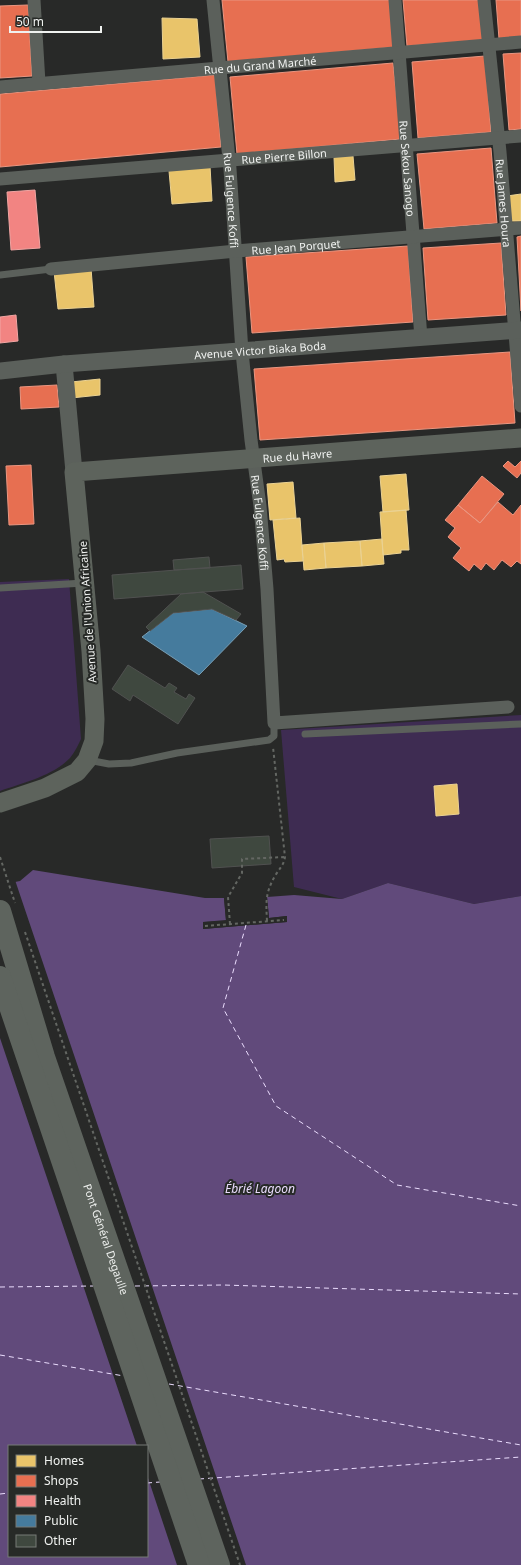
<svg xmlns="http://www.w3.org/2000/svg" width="521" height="1565" font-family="'Noto Sans',sans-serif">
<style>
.green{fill:#3e2c52}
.water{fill:#614a7b;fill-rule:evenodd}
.pier{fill:#282928}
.homes{fill:#e9c46a;stroke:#ebd292}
.shops{fill:#e76f51;stroke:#ea9681}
.health{fill:#f28482;stroke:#f1a5a3}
.public{fill:#457b9d;stroke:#789fb6}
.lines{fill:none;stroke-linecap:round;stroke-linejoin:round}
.ferry{stroke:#ebddfe;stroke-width:1;stroke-dasharray:5 4;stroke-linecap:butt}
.building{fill:#3f483f;stroke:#505150}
.path{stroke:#646763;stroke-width:2;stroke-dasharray:3 3;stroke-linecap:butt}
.service{stroke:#5b605b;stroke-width:7}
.minor{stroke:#5b605b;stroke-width:13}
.tertiary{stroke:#5b605b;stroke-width:17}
.secondary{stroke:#5d635c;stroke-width:19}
.trunk{stroke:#5e645e;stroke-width:22}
.labels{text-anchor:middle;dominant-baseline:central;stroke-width:4;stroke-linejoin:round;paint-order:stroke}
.street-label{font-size:11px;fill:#f0f2f0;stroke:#272a27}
.water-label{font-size:12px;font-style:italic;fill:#ebddfe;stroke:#272a27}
</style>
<rect width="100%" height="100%" fill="#282928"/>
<path class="green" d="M69,579L81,739C78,745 75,752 70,758C53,776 22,783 0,791V582Z
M521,715V896L474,904L388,883L342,899L294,887L281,730Z"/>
<path class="water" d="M33,870L205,898H224L226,921L203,922V929L287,922V916L269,918L267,897L294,895L342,899L388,883L474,904L521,896V1565H0V885L20,881ZM9,1446H147V1556H9Z"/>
<path class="pier" d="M15,880L246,1565H177L147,1475V1446H137L0,1038V883Z
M226,897L228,922L205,924V927L285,920V918L267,919L265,897H267L269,918L287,916V922L203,929V922L226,920L224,898Z"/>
<path class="homes" d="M162,18L197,19L200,57L163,59Z
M353,156L355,180L335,182L334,157Z
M210,166L212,201L172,204L169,171Z
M521,194V221H509L507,196Z
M91,268L94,307L58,309L54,271Z
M100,379V395L71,398V382Z
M406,474L409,510L383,512L380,476Z
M293,482L296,518L270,520L267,484Z
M406,510L409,550H401V553L383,555L380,512Z
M300,518L303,561L285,562L284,559L277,560L273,520Z
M382,539L384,564L362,566L360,541Z
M360,541L362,566L326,568L324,543Z
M324,543L326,568L304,570L302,545Z
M457,784L459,814L436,816L434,786Z"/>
<path class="shops" d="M222,0H391L396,47L228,62Z
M403,0H480L483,40L407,46Z
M496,0H521V37L499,39Z
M28,5L32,76L0,78V6Z
M521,53V129L509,130L503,54Z
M485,56L491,132L418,138L412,62Z
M393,63L401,139L237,154L230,77Z
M215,75L221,147L0,167V94Z
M491,148L497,223L424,229L417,154Z
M521,236V311L517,237Z
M501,243L506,315L428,320L423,248Z
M408,246L413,322L252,333L246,257Z
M510,352L515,423L260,440L254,369Z
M57,385L59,407L21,409L20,387Z
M508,461L515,467L521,461V473L517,478L503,466Z
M31,465L34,524L9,525L6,466Z
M482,476L504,494L480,523L458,505Z
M498,502L513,515L521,505V564L517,561L511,567L502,560L494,570L486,563L481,570L474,564L469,571L453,558L461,548L448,537L455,528L445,520L458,505L480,523Z"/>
<path class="health" d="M35,190L40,248L11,250L7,192Z
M16,315L18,341L0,343V317Z"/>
<path class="public" d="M212,609L247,626L199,675L142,637L173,613Z"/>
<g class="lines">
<path class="ferry" d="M246,925L223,1008L276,1106L397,1185L521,1206
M135,1286L223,1285L521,1294
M0,1287L93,1286
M0,1355L124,1376
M169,1384L521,1445
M199,1479L521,1457
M147,1483L160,1482
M0,1494L9,1493"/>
</g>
<path class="building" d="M209,557L210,568L174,570L173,560Z
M241,565L243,589L114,599L112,575Z
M203,592L241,614L236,620L212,609L173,613L150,631L146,627L181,594Z
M128,665L165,688L169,683L177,688L174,692L186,699L189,694L195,698L178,724L133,695L130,701L112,689Z
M269,836L271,864L212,868L210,839Z"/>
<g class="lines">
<path class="path" d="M0,857L15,903
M267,921C266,903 265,893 275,876C279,869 284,865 285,857L273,747
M230,924L228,897L242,873V859L285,857
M205,926L284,920
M25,932L240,1565"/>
<path class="service" d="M0,275L51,269
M0,588L84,583
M305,734L521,724
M88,760L109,764L131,763L177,753L269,740L274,736V723"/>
<g class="minor">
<path d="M34,0L39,83"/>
<path id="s1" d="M213,0L230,169L242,352L251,440L260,506L267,589L274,723L508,707"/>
<path id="s2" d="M395,0L421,338"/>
<path id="s3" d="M484,0L500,152L521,406"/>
<path id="s4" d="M0,87L521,42"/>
<path id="s5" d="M0,179L521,136"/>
<path id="s6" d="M51,269L236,251L521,228"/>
</g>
<g class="tertiary">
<path d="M64,364L74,472"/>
<path id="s7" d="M0,371L64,364L521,330"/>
</g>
<path class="secondary" id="s8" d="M0,803L45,788L77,772L87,760L94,741L95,719L91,651L74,472L521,438"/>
<g class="trunk">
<path id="s9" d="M0,911L44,1057L219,1565"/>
<path d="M0,977L199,1565"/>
</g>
</g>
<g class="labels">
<g class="street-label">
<text stroke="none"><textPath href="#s4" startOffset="261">Rue du Grand Marché</textPath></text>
<text stroke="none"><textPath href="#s5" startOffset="285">Rue Pierre Billon</textPath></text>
<text stroke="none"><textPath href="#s2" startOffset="169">Rue Sekou Sanogo</textPath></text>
<text stroke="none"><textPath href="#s1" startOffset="201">Rue Fulgence Koffi</textPath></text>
<text stroke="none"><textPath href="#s3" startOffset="204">Rue James Houra</textPath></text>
<text stroke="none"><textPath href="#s6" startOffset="246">Rue Jean Porquet</textPath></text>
<text stroke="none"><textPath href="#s7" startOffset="261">Avenue Victor Biaka Boda</textPath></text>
<text stroke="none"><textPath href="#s8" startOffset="613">Rue du Havre</textPath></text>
<text stroke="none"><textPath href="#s1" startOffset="525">Rue Fulgence Koffi</textPath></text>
<text transform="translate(87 612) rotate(-94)">Avenue de l'Union Africaine</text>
<text stroke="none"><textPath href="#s9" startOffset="345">Pont Général Degaulle</textPath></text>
</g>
<g class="water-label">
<text x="260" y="1188">Ébrié Lagoon</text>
</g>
</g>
<rect x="8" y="1445" width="140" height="112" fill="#272a27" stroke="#777a77"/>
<rect x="16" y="1455" width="20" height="12" fill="#e9c46a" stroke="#777a77"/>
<text x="44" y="1465" font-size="12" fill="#f0f2f0">Homes</text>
<rect x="16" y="1475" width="20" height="12" fill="#e76f51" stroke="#777a77"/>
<text x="44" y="1485" font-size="12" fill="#f0f2f0">Shops</text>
<rect x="16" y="1495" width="20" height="12" fill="#f28482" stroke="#777a77"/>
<text x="44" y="1505" font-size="12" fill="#f0f2f0">Health</text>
<rect x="16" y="1515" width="20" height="12" fill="#457b9d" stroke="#777a77"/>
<text x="44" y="1525" font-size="12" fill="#f0f2f0">Public</text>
<rect x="16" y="1535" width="20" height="12" fill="#3f483f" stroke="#777a77"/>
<text x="44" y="1545" font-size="12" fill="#f0f2f0">Other</text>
<path d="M10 26v6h91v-6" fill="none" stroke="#f0f2f0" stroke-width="2"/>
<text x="16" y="26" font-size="12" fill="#f0f2f0" stroke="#272a27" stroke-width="3" paint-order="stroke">50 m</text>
</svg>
